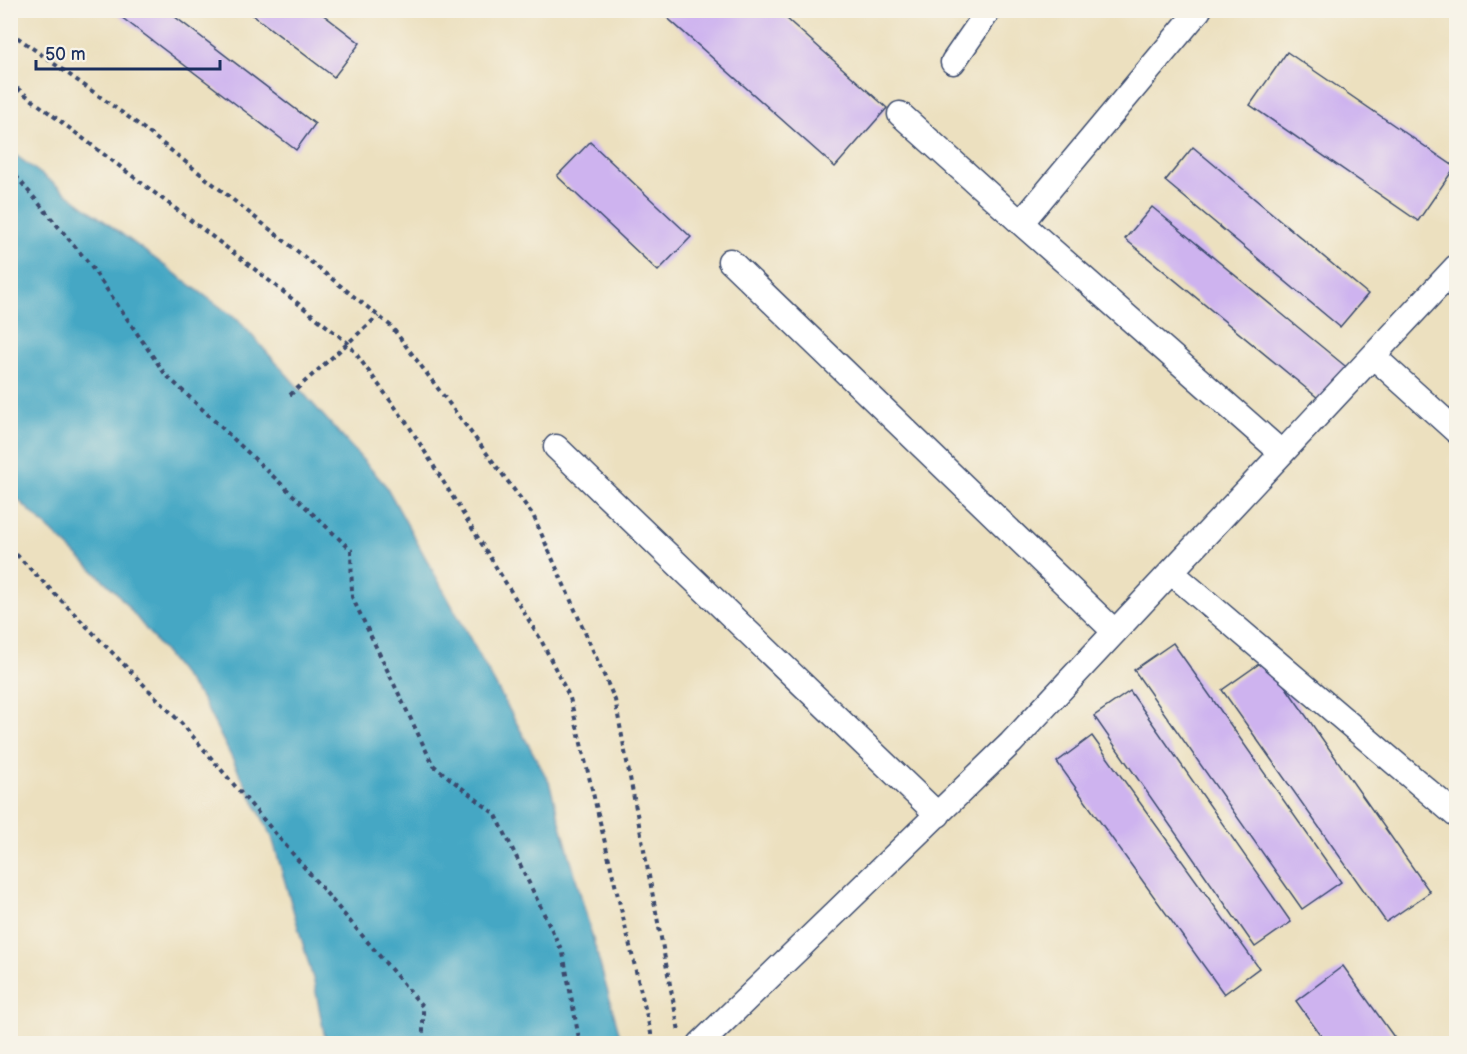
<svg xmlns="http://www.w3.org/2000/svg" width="1467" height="1054" font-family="'Balsamiq Sans',sans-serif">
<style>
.water{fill:#44a7c4;stroke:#306b91;stroke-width:1.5}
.building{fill:#ceb3ef}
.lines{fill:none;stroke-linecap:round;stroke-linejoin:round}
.minor-casing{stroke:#3a4a6d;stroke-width:27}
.path{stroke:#3a4a6d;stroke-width:4;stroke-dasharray:4.5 4.5;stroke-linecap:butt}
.minor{stroke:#fff;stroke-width:24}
</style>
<rect width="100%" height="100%" fill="#f7f3e8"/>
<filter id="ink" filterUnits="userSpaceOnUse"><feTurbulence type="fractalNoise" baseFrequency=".0167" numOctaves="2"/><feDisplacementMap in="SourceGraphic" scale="12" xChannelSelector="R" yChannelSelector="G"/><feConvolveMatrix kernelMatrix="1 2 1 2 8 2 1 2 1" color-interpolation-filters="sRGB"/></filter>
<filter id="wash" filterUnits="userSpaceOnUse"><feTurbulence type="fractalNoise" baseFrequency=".008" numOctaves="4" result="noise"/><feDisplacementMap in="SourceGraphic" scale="24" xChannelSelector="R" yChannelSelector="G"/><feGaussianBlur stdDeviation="1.35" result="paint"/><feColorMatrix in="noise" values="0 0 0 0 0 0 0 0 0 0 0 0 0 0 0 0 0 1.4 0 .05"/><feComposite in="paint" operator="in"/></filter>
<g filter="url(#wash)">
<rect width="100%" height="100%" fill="#ece0bf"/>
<path class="water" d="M10,151L239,321L386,486L549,782L622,1043H326L314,982L272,837L202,699L117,593L11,493Z"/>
<g id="blocks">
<path class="building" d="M112,10H166L315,124L296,150Z
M246,10H317L360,43L334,77Z
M664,10H777L887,108L835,167L662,13Z
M1287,52L1455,167L1418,221L1250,105Z
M590,142L691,237L658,271L557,176Z
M1193,147L1368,294L1340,327L1165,181Z
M1152,207L1350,370L1324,403L1125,239Z
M1173,643L1341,882L1302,909L1134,670Z
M1266,659L1430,892L1386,922L1222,690Z
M1130,691L1291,922L1255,947L1094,716Z
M1092,736L1259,968L1224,994L1057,762Z
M1343,966L1399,1044H1327L1296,1001Z"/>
</g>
</g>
<g filter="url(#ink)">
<use href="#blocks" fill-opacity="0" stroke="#3a4a6d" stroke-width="1.5"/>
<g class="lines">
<defs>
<path id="minor" d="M953,62L989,10
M900,114L1021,223L1282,453
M1021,223L1199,10
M730,261L1115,632
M1373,356L1456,431
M556,447L938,815
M1171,572L1456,815
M700,1044L1011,743L1456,267"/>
</defs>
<use href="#minor" class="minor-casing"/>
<path class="path" d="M10,32L138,124L391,326L533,515L615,700L679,1031
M10,83L243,260L348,343L409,426L541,640L570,698L651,1033V1044
M10,169L88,262L165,374L351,550L352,597L433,765L496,815L563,953L580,1044
M290,395L378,316
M10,548L184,726L423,1007V1044"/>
<use href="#minor" class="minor"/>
</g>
</g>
<rect width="1467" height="1054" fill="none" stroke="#f7f3e8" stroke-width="36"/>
<path d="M36 60v9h184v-9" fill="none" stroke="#1b2f5e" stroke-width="3"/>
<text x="45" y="60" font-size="18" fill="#1b2f5e" stroke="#f7f3e8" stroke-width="4.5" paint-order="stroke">50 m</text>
</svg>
